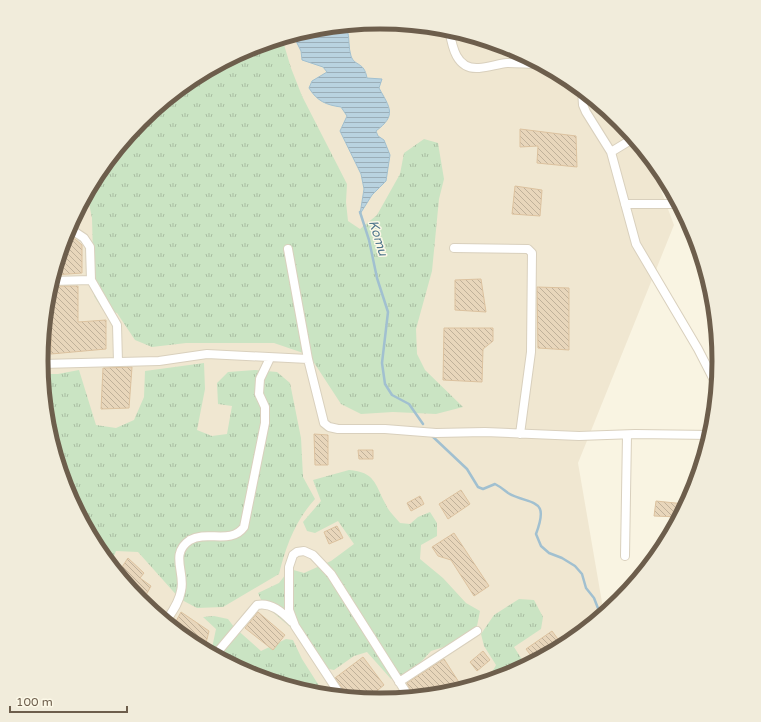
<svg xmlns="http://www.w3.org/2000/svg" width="761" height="722" font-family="'Varela Round',sans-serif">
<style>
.residential{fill:#f0e7d1}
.grass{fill:url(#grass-tufts)}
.water{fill:url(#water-rules);stroke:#a1c0d0}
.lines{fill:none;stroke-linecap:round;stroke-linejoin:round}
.stream{stroke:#a1c0d0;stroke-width:2.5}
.building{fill:url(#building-back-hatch);stroke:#dcc29f}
.street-casing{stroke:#d9d0bd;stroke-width:10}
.street{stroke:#fff;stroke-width:8}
.labels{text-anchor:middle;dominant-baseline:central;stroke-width:3;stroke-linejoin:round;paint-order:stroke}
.water-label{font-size:13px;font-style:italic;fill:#4f768c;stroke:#fcf8e7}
.rim{fill:none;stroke:#6d5e4c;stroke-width:5}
</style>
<defs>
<pattern id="grass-tufts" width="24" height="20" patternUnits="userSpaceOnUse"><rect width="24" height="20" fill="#cae4c3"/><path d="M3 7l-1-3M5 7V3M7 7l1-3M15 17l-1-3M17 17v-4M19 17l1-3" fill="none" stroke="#a8bca1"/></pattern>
<pattern id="water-rules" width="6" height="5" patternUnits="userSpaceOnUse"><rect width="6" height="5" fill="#b9d3e0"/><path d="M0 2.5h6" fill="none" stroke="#9baeb8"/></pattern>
<pattern id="building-back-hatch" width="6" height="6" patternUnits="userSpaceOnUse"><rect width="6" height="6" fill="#e8d6bb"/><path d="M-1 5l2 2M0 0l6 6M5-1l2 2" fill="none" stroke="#c0b19a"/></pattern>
</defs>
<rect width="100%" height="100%" fill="#f9f4e2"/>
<path class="residential" d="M381,22L447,29L510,48L569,79L620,121L648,156L674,225L578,463L604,614L569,643L510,674L446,694L380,700L314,693L251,674L192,643L141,601L99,549L67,491L48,427L42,361L48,295L67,231L99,172L141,121L192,79L251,48L315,28Z"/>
<path class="grass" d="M282,38L291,68L302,96L347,184L346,202L348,221L360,229L377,215L400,174L404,153L424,139L438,143L444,179L439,199L432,271L416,329L417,354L425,370L463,407L436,414L393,412L361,414L341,404L309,355L274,343H186L152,347L135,340L117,313L103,310L94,296L92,218L87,194C122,128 183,79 250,48C260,44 271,42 282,38Z
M204,363L205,389L197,430L212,436L227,434L232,406L218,404L217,383L228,372L255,370L277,372L290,383L301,438L303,477L315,499C295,521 286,546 279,574L223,607L197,608L180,599L138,552L116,551L111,564L99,549L67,491L48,427L43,374H58L79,370L96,425L116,428L134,420L144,397L145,371Z
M349,470C375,472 375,484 385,503C388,511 395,517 400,523L410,524L418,517L430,512L437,523V536L421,545L420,559L443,578L466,603L480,611L477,626L470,634L447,646L431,651L421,662L404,674L391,679L367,652L354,656L334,670L324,668L315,648L263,604L258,593L279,583L290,569L304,573L331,561L354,544L338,521L315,533L307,531L303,522L321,501L313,480Z
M519,599L534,600L543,617L541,629L514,647L526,666L510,674L471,686C481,677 489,680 496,665L484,646L481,634L494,615Z
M214,616L228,619L234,627L261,651L286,639L293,640L302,659L325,695L314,693L251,674L215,655L212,648L216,629L203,617Z"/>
<path class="water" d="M350,25L347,29C350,38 348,47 351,56C355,67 364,61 367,78L382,79L379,88C390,108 397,115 376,131L378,136L384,140L390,155L386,181L372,195L360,214L364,189L361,174L340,131L347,116L341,107C326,105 317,101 309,88L312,81L327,72L323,67L302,60L301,51L293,35L315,28Z"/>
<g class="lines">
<path class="stream" d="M360,212L369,240L377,278L388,312L382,363L385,384L392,395L409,404L423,424
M431,435L467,469L478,487L483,489L495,484C501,487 504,490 508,493C532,506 550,497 536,534L541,546L549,553L562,558L575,566L582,574L586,588L594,598L601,616"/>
</g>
<path class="building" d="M520,129L576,136L577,167L537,163L538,146L520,147Z
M515,186L542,190L540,216L512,214Z
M65,238L75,239L82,245V273L54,275Z
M481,279L486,312L455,310V280Z
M51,286H78V322L106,320V349L51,354Z
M537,287L569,288V350L538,348Z
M444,328H493V341L483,349L482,382L443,380Z
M132,367L129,408L101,409L103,368Z
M314,434L328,435V465H315Z
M358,450H373V459H359Z
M461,490L470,504L448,519L439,504Z
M420,496L424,504L411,511L407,503Z
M656,501L685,504V508L679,517L654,516Z
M337,526L343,538L329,544L324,532Z
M454,533L489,586L474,596L451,560L438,556L432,547Z
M128,558L144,573L140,578L151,586L142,602L118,573Z
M181,612L209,631L205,647L173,627Z
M258,612L285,635L273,650L245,628Z
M552,631L563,646L535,661L526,649Z
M483,651L490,660L477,671L470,662Z
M363,657L384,685L367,699L349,697L335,678Z
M444,659L462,687L446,694L414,697L407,683Z"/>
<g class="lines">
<defs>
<path id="street" d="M449,29C452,46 456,70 479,68C489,67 498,64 507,63C518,63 530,64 541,64
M582,90L583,105L586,112L611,152L636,244L698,349L717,386
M611,152L634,138
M625,204H679
M69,228L84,238L90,247L91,280L117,325L118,362
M454,248L528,249L532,253L531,352L520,434
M288,249L308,359
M52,281L91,280
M42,364L159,361L207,354L308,359L324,423L329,427L338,429H385L436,433L485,432L579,436L635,434L711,435
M625,556L627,435
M166,621C172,612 179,603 181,591C186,573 169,554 190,540C207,530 231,545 244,527L265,423V407L259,394L260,379L270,358
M215,655L257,605C271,602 282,612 292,622
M399,682L477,631
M341,696L295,626L289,610V567L293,555L297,552L304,551L313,555L331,574L409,697"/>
</defs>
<use href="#street" class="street-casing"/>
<use href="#street" class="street"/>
</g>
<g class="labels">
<g class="water-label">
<text transform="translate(378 238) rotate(73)">Komu</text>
</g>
</g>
<path d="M0 0H761V722H0ZM48 361a332 332 0 1 1 664 0a332 332 0 1 1-664 0Z" fill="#f1ecdb" fill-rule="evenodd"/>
<path class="rim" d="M48 361a332 332 0 1 1 664 0a332 332 0 1 1-664 0Z"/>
<path d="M10 706v6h117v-6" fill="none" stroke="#6d5e4c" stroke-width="2"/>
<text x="16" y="706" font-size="12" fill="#6d5e4c" stroke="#fcf8e7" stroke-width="3" paint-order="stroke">100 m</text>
</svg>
